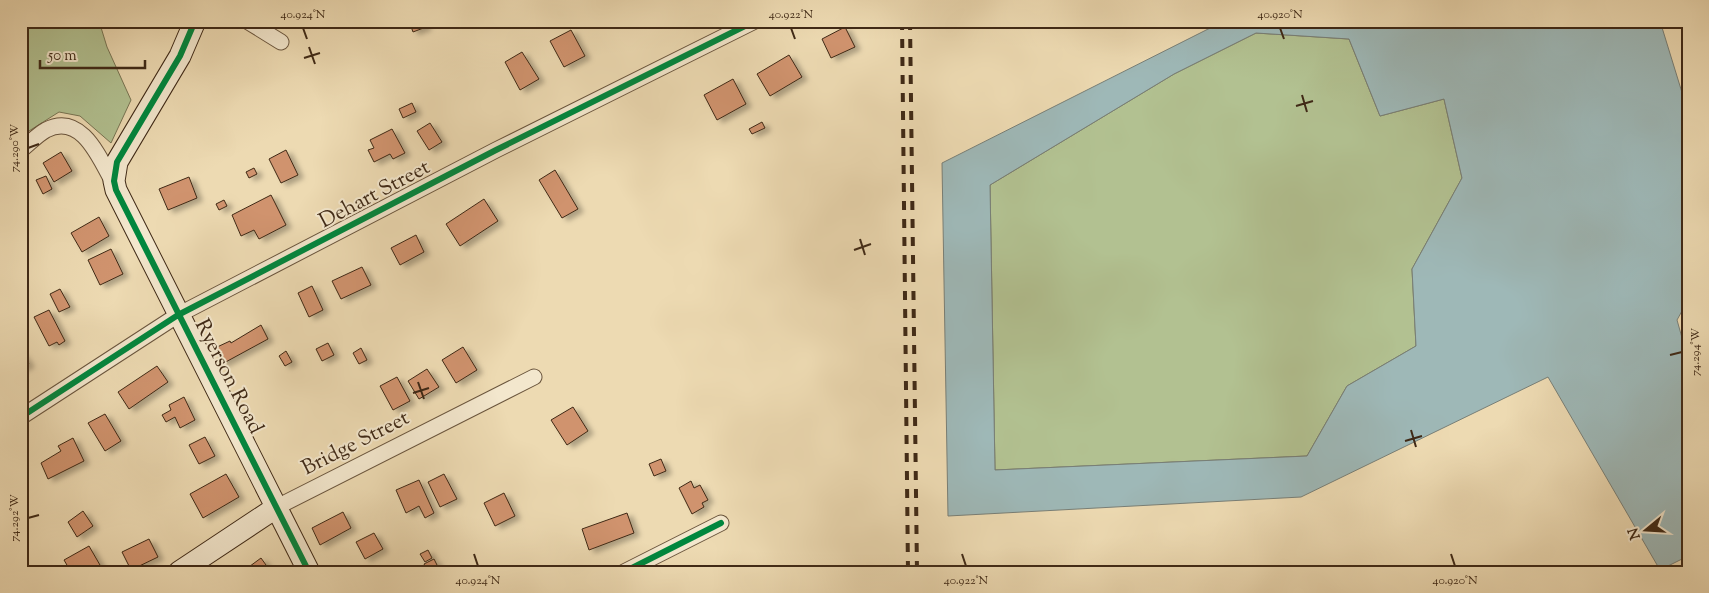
<svg xmlns="http://www.w3.org/2000/svg" width="1709" height="593" font-family="'Sorts Mill Goudy',serif">
<style>
.green{fill:#b2c191;stroke:#787554}
.water{fill:#9eb8b7;stroke:#787f77;fill-rule:evenodd}
.building{fill:#d0936e;stroke:#3f2916;filter:url(#shadow)}
.lines{fill:none;stroke-linecap:round;stroke-linejoin:round}
.street-casing{stroke:#6a553d;stroke-width:17}
.secondary-casing{stroke:#3f2916;stroke-width:23}
.street{stroke:#f3e7cd;stroke-width:15}
.secondary{stroke:#f3e7cd;stroke-width:21}
.rail{stroke:#3f2916;stroke-width:4;stroke-dasharray:9 9;stroke-linecap:butt}
.cycleway-casing{stroke:#f3e7cd;stroke-width:9}
.cycleway{stroke:#00873e;stroke-width:6}
.ticks{fill:none;stroke:#3f2916;stroke-width:2}
.labels{text-anchor:middle;dominant-baseline:central;stroke-width:4;stroke-linejoin:round;paint-order:stroke}
.street-label{font-size:21px;fill:#3f2916;stroke:#f3e7cd}
.neatline{fill:none;stroke:#3f2916;stroke-width:2}
.ticks-label{font-size:12px;text-anchor:middle;fill:#3f2916}
</style>
<defs>
<filter id="shadow"><feDropShadow dx="5.5" dy="3" stdDeviation="2.5" flood-color="#0004"/></filter>
</defs>
<rect width="100%" height="100%" fill="#eddab2"/>
<filter id="stains"><feTurbulence type="fractalNoise" baseFrequency=".004" numOctaves="4"/><feColorMatrix values="0 0 0 0 .2 0 0 0 0 .09 0 0 0 0 .02 0 0 0 .5 -.17"/></filter>
<radialGradient id="worn" r=".72"><stop offset=".6" stop-color="#630" stop-opacity="0"/><stop offset="1" stop-color="#630" stop-opacity=".3"/></radialGradient>
<path class="green" d="M21,21H99L107,47L131,100L111,143L80,116L59,112L21,136Z
M1256,33L1349,39L1380,116L1444,99L1462,178L1412,269L1416,346L1347,386L1307,456L995,470L990,185L1174,74Z"/>
<path class="water" d="M1224,21H1660L1688,112V300L1677,320L1688,359V556L1660,570L1548,377L1301,497L948,516L942,163ZM1256,33L1349,39L1380,116L1444,99L1462,178L1412,269L1416,346L1347,386L1307,456L995,470L990,185L1174,74Z"/>
<path class="building" d="M409,21H423L426,27L413,32Z
M845,27L855,47L831,58L822,39Z
M571,30L585,56L564,67L550,41Z
M522,52L539,79L520,90L505,62Z
M789,55L802,77L770,96L757,74Z
M733,79L746,104L717,120L704,95Z
M412,103L416,112L403,118L399,109Z
M762,122L765,128L752,134L749,129Z
M430,123L442,142L429,150L417,131Z
M392,129L405,153L393,159L390,154L374,162L368,150L374,148L370,140Z
M286,150L298,175L281,183L269,159Z
M61,152L72,171L54,182L43,163Z
M254,168L257,174L249,178L246,172Z
M555,170L578,209L562,218L539,180Z
M46,176L52,189L43,194L36,180Z
M189,177L197,198L168,210L159,189Z
M271,195L286,225L259,239L254,230L241,236L232,215Z
M484,199L498,221L460,246L446,224Z
M224,200L227,206L219,210L216,204Z
M99,217L109,236L82,252L71,233Z
M416,235L424,252L400,265L391,248Z
M111,249L123,274L100,285L88,260Z
M362,267L371,285L341,299L332,281Z
M312,286L323,310L309,317L298,293Z
M60,289L70,307L59,312L50,294Z
M49,310L65,341L59,345L57,342L49,346L34,317Z
M261,325L268,339L222,364L215,348L230,341L231,343Z
M328,343L334,355L322,361L316,349Z
M463,347L477,370L456,383L442,360Z
M361,348L367,360L359,364L353,353Z
M286,351L292,362L285,366L279,356Z
M21,352L29,364L21,369Z
M157,366L168,382L129,409L118,392Z
M427,369L439,387L419,399L408,381Z
M397,377L410,401L393,410L380,386Z
M184,397L195,420L180,428L175,417L166,422L162,415L171,410L169,405Z
M573,407L588,431L567,445L551,420Z
M105,414L121,441L105,451L88,423Z
M205,437L215,456L199,464L189,445Z
M73,438L84,461L48,479L41,463L61,451L58,446Z
M661,459L666,471L654,476L649,464Z
M226,474L239,497L203,518L190,494Z
M444,474L457,499L440,507L428,482Z
M419,480L434,513L425,518L419,506L406,513L396,490Z
M691,481L694,488L700,485L708,500L702,503L704,507L692,514L679,488Z
M504,493L515,516L495,526L484,503Z
M83,511L93,526L77,537L68,522Z
M343,512L351,528L320,545L312,528Z
M627,513L634,533L589,550L582,529Z
M374,533L383,549L365,559L356,542Z
M149,539L158,557L131,570L122,552Z
M89,546L104,572H71L64,560Z
M428,550L432,558L425,562L420,554Z
M261,558L271,572H242Z
M434,559L440,571L428,572L424,564Z"/>
<g class="lines">
<defs>
<path id="street" d="M247,21L281,42
M21,150C29,144 37,135 46,130C83,111 101,162 115,186
M21,417L178,315L496,150L755,21
M277,507L534,377
M624,572L721,523"/>
<path id="secondary" d="M195,21L180,56L117,162L114,181L116,190L309,572
M179,572L277,507"/>
</defs>
<use href="#street" class="street-casing"/>
<use href="#secondary" class="secondary-casing"/>
<use href="#street" class="street"/>
<use href="#secondary" class="secondary"/>
<path class="rail" d="M902,21L908,572
M910,21L917,572"/>
<defs>
<path id="cycleway" d="M195,21L180,56L117,162L114,181L116,190L309,572
M21,417L178,315L496,150L755,21
M624,572L721,523"/>
</defs>
<use href="#cycleway" class="cycleway-casing"/>
<use href="#cycleway" class="cycleway"/>
</g>
<path class="ticks" d="M303,28L307,39M791,28L795,39M1280,28L1284,39M309,47L315,64M304,58L320,53M1302,95L1307,112M1296,106L1313,101M28,148L39,144M860,239L865,255M854,250L871,244M1670,355L1682,352M418,382L424,399M413,393L429,388M1411,430L1416,447M1405,441L1422,436M28,518L39,515M474,554L478,566M962,554L966,566M1451,554L1455,566"/>
<g class="labels">
<g class="street-label">
<text transform="translate(375 195) rotate(-28)">Dehart Street</text>
<text transform="translate(228 377) rotate(63)">Ryerson Road</text>
<text transform="translate(356 444) rotate(-27)">Bridge Street</text>
</g>
</g>
<rect width="1709" height="593" fill="none" stroke="#eddab2" stroke-width="55"/>
<g transform="translate(1646 530) rotate(252)" stroke="#f3e7cd" stroke-width="4" paint-order="stroke">
<path d="M0-4L9 19L0 12L-9 19Z" fill="#3f2916"/>
<text y="-8" font-size="14" font-weight="bold" text-anchor="middle" fill="#3f2916">N</text>
</g>
<path d="M40 60v8h105v-8" fill="none" stroke="#3f2916" stroke-width="2.5"/>
<text x="48" y="60" font-size="15" fill="#3f2916" stroke="#f3e7cd" stroke-width="4" paint-order="stroke">50 m</text>
<rect x="28" y="28" width="1654" height="538" class="neatline"/>
<g class="ticks-label">
<text x="303" y="18">40.924°N</text>
<text x="791" y="18">40.922°N</text>
<text x="1280" y="18">40.920°N</text>
<text transform="translate(14 148) rotate(-90)" y="4">74.290°W</text>
<text transform="translate(1695 352) rotate(-90)" y="4">74.294°W</text>
<text transform="translate(14 518) rotate(-90)" y="4">74.292°W</text>
<text x="478" y="584">40.924°N</text>
<text x="966" y="584">40.922°N</text>
<text x="1455" y="584">40.920°N</text>
</g>
<rect width="100%" height="100%" filter="url(#stains)"/>
<rect width="100%" height="100%" fill="url(#worn)"/>
</svg>
